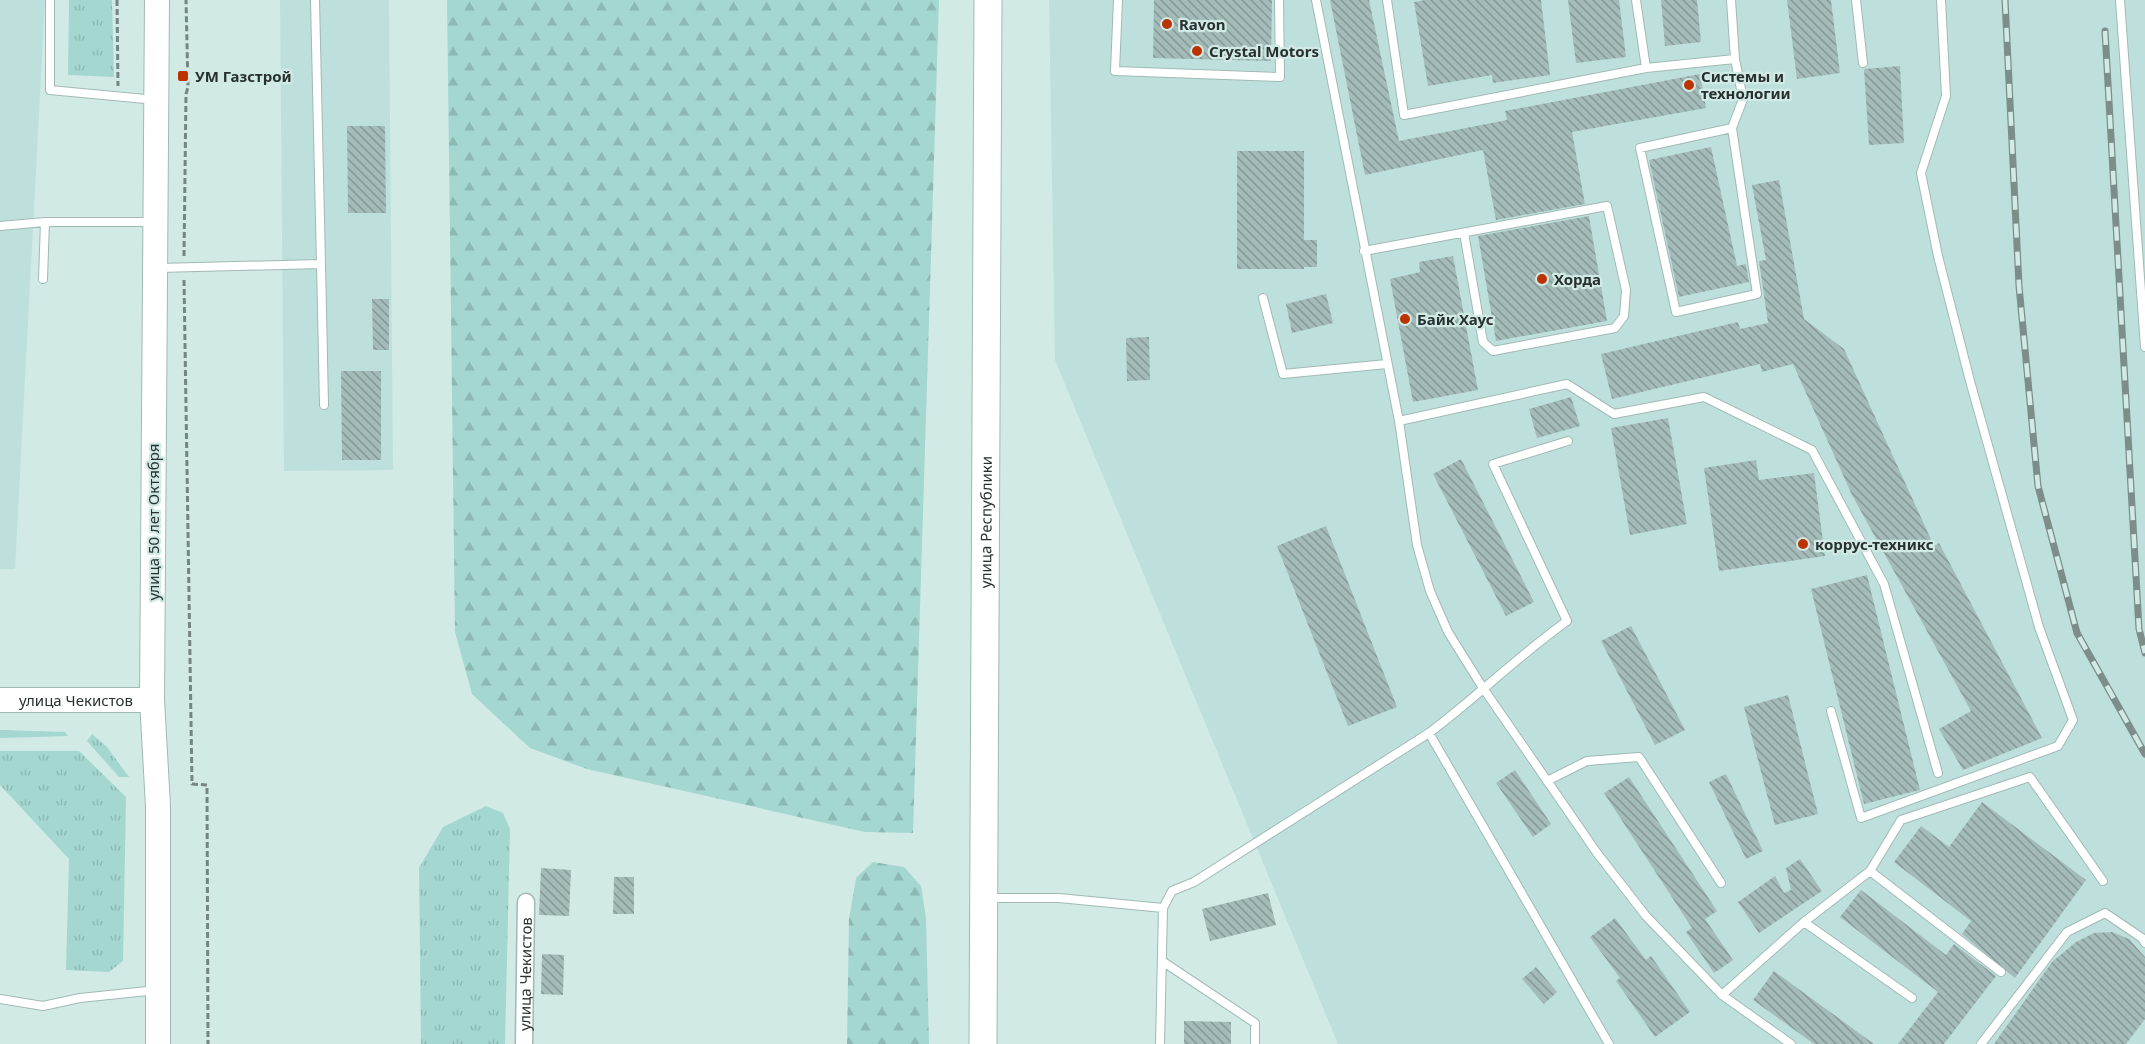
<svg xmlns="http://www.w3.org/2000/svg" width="2145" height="1044" font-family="'Noto Sans',sans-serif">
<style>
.built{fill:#bee0dc}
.grass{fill:url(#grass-tufts)}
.forest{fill:url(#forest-firs)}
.building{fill:url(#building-back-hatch)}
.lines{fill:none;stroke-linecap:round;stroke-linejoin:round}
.service-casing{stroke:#a1b9b5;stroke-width:10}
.minor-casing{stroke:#a1b9b5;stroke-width:19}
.secondary-casing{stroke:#a1b9b5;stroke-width:26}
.primary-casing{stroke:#a1b9b5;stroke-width:29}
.path{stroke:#758583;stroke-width:3;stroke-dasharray:6 3;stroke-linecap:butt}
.service{stroke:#fff;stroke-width:8}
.minor{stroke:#fff;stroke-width:16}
.secondary{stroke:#fff;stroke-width:24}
.primary{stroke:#fff;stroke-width:27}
.rail-casing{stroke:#7c8d8a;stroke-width:7}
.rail{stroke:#d1eae6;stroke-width:4.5;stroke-dasharray:14;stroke-linecap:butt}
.poi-dot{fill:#b30;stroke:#d1eae6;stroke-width:2}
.labels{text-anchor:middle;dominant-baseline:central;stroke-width:4.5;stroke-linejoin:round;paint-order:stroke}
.poi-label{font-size:15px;font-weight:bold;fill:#283130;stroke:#d1eae6;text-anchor:start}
.street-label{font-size:15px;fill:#283130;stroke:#d1eae6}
</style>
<defs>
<pattern id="grass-tufts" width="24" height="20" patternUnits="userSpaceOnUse" patternTransform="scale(1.5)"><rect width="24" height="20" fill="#a4d7d0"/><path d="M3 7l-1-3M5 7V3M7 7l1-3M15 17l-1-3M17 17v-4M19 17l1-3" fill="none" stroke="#8db9b3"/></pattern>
<pattern id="forest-firs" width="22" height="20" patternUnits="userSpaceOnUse" patternTransform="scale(1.5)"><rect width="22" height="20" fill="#a4d7d0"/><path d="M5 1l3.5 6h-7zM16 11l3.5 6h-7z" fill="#8db9b3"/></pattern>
<pattern id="building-back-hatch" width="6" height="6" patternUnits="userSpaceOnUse" patternTransform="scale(1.5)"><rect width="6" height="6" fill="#a4bcb9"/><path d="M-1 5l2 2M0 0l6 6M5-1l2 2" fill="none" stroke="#869997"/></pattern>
</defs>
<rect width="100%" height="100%" fill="#d1eae6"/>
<path class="built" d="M0,0H45L15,569H0Z
M280,0H389L393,470L284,471Z
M1049,0H2145V1044H1338L1055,360Z"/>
<path class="grass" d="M69,0H112L114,77L68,75Z
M0,730L65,732L68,736L0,738Z
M92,734L107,747L129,777H119L87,741Z
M0,751H79L126,797L123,961L109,972L66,970L69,859L0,785Z
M486,806L503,813L510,829L505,1044H421L419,868L443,827Z"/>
<path class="forest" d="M447,0H939L913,833L865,832L587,769L530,748L472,694L455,632Z
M873,862L904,867L921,886L926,918L929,1044H847L849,919L856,878Z"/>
<path class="building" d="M1154,0H1272L1271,61L1153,58Z
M1330,0H1369L1399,141L1507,120L1505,111L1700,74L1706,108L1572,132L1585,204L1496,220L1483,150L1365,175Z
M1425,0H1541L1550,75L1493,83L1492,75L1428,86L1414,2Z
M1568,0H1619L1626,57L1576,63Z
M1661,0H1697L1701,42L1665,46Z
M1787,0H1831L1840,73L1797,79Z
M1900,66L1904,143L1869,145L1864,69Z
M347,126H385L386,213H348Z
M1711,147L1737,266L1746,264L1749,282L1679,297L1649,160Z
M1237,151H1304V240H1317V267H1304V269H1237Z
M1779,180L1804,319L1844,349L1934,546L1939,543L2042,738L1963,770L1939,729L1971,711L1852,495L1793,364L1762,372L1760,364L1612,399L1601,354L1738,322L1740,329L1768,323L1759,261L1766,260L1752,185Z
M1589,216L1607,321L1496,341L1478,236Z
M1453,256L1478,390L1413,402L1390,279L1420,272L1419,262Z
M1326,294L1333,323L1292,333L1286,304Z
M372,299H389V350H373Z
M1149,337L1150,380L1127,381L1126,338Z
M341,371H381V460H342Z
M1571,397L1580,426L1537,438L1529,409Z
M1668,418L1687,524L1630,535L1611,428Z
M1461,459L1534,602L1506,616L1433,474Z
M1756,460L1759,480L1814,473L1825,556L1719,571L1704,468Z
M1326,526L1397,707L1348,726L1277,546Z
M1867,575L1920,790L1864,804L1811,589Z
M1631,626L1685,730L1655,745L1601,641Z
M1788,695L1818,814L1775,825L1744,707Z
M1515,770L1551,824L1533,837L1496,783Z
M1726,774L1763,851L1746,859L1709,782Z
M1629,777L1717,911L1705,919L1733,960L1714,973L1686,932L1692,928L1604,793Z
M1982,802L2086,880L2015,978L1962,934L1971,921L1894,862L1921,826L1949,847Z
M1800,859L1822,891L1759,933L1738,902L1775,876L1784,893L1791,890L1786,868Z
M541,868L571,870L569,916L539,915Z
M614,877H634V914H613Z
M1861,890L1946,955L1954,944L1996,976L1944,1044H1898L1938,992L1840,917Z
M1268,893L1276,925L1210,941L1202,909Z
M1615,918L1646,960L1651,956L1690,1012L1655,1037L1616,981L1620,978L1590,937Z
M2112,932L2129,939L2145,957V1019L2126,1044H1994L2052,962L2076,942L2094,933Z
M542,954L564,955L563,995L541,994Z
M1536,967L1557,992L1544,1004L1522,979Z
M1774,971L1874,1044H1814L1753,1000Z
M1184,1021L1231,1022V1044H1184Z"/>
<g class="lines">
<defs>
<path id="service" d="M50,0V90L156,100
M315,0L321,264
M1118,0L1115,71L1280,77L1279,0
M1316,0L1399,421L1417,545L1430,591L1448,632L1483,688L1597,853L1646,916L1722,995L1791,1044
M1387,0L1404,115L1646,68L1636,0
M1856,0L1863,63
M2120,0L2145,347
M1646,68L1735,59L1731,0
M1732,128L1640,148L1676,312L1757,294L1732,128L1743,99L1735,59
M0,226L45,222
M1364,251L1607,206L1626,290L1624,316L1615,328L1493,351L1483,342L1464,233
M158,268L321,264L324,405
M43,279L45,222H154
M1263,298L1283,374L1387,364
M1399,421L1567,384L1614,414L1704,397L1812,450L1884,584L1938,773
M1831,711L1861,818L2058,746L2073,720L2039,627L1970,381L1938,256L1921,173L1946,96L1941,0
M1429,733C1477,697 1518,656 1567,621L1493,464L1568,441
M1547,781L1587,761L1639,757L1721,883
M1870,871L2001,972
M988,898H1059L1163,908L1172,891L1194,882L1429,733L1609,1044
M1804,922L1912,998
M1162,961L1255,1023V1044
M1722,995L1804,922L1870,871L1901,820L2030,777L2103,881
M0,999L43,1006L80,998L157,990
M1160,1044L1163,908
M1981,1044L2067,932L2105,913L2142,938L2145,943"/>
<g id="minor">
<path id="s1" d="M524,1044L526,902"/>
</g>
<g id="secondary">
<path d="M157,0L152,700L158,806V1044"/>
<path id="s2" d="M0,700H152"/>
</g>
<g id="primary">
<path id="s3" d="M983,1044L988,0"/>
</g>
</defs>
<use href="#service" class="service-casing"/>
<use href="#minor" class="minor-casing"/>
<use href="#secondary" class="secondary-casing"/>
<use href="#primary" class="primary-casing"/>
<path class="path" d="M117,0L118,86
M184,256L186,94L188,87L186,0
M184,280L192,784L207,785L208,1044"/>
<use href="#service" class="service"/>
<use href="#minor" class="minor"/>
<use href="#secondary" class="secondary"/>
<use href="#primary" class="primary"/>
<defs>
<path id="rail" d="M2005,0L2019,286L2038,486L2077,633L2145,754
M2105,31L2139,629L2145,653"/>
</defs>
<use href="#rail" class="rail-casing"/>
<use href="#rail" class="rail"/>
</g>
<g class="poi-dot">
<circle cx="1167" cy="24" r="6"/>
<circle cx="1197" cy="51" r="6"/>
<rect x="177" y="70" width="12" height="12" rx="3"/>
<circle cx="1689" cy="85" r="6"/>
<circle cx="1542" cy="279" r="6"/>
<circle cx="1405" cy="319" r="6"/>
<circle cx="1803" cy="544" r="6"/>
</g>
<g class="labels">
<g class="poi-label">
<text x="1179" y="24">Ravon</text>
<text x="1209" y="51">Crystal Motors</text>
<text x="195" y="76">УМ Газстрой</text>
<text x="1701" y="76">Системы и<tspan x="1701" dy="17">технологии</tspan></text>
<text x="1554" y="279">Хорда</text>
<text x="1417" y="319">Байк Хаус</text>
<text x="1815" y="544">коррус-техникс</text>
</g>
<g class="street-label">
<text transform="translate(153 522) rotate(-90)">улица 50 лет Октября</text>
<text stroke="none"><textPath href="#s3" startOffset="522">улица Республики</textPath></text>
<text stroke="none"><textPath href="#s2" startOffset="76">улица Чекистов</textPath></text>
<text stroke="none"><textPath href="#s1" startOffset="70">улица Чекистов</textPath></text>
</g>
</g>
</svg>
